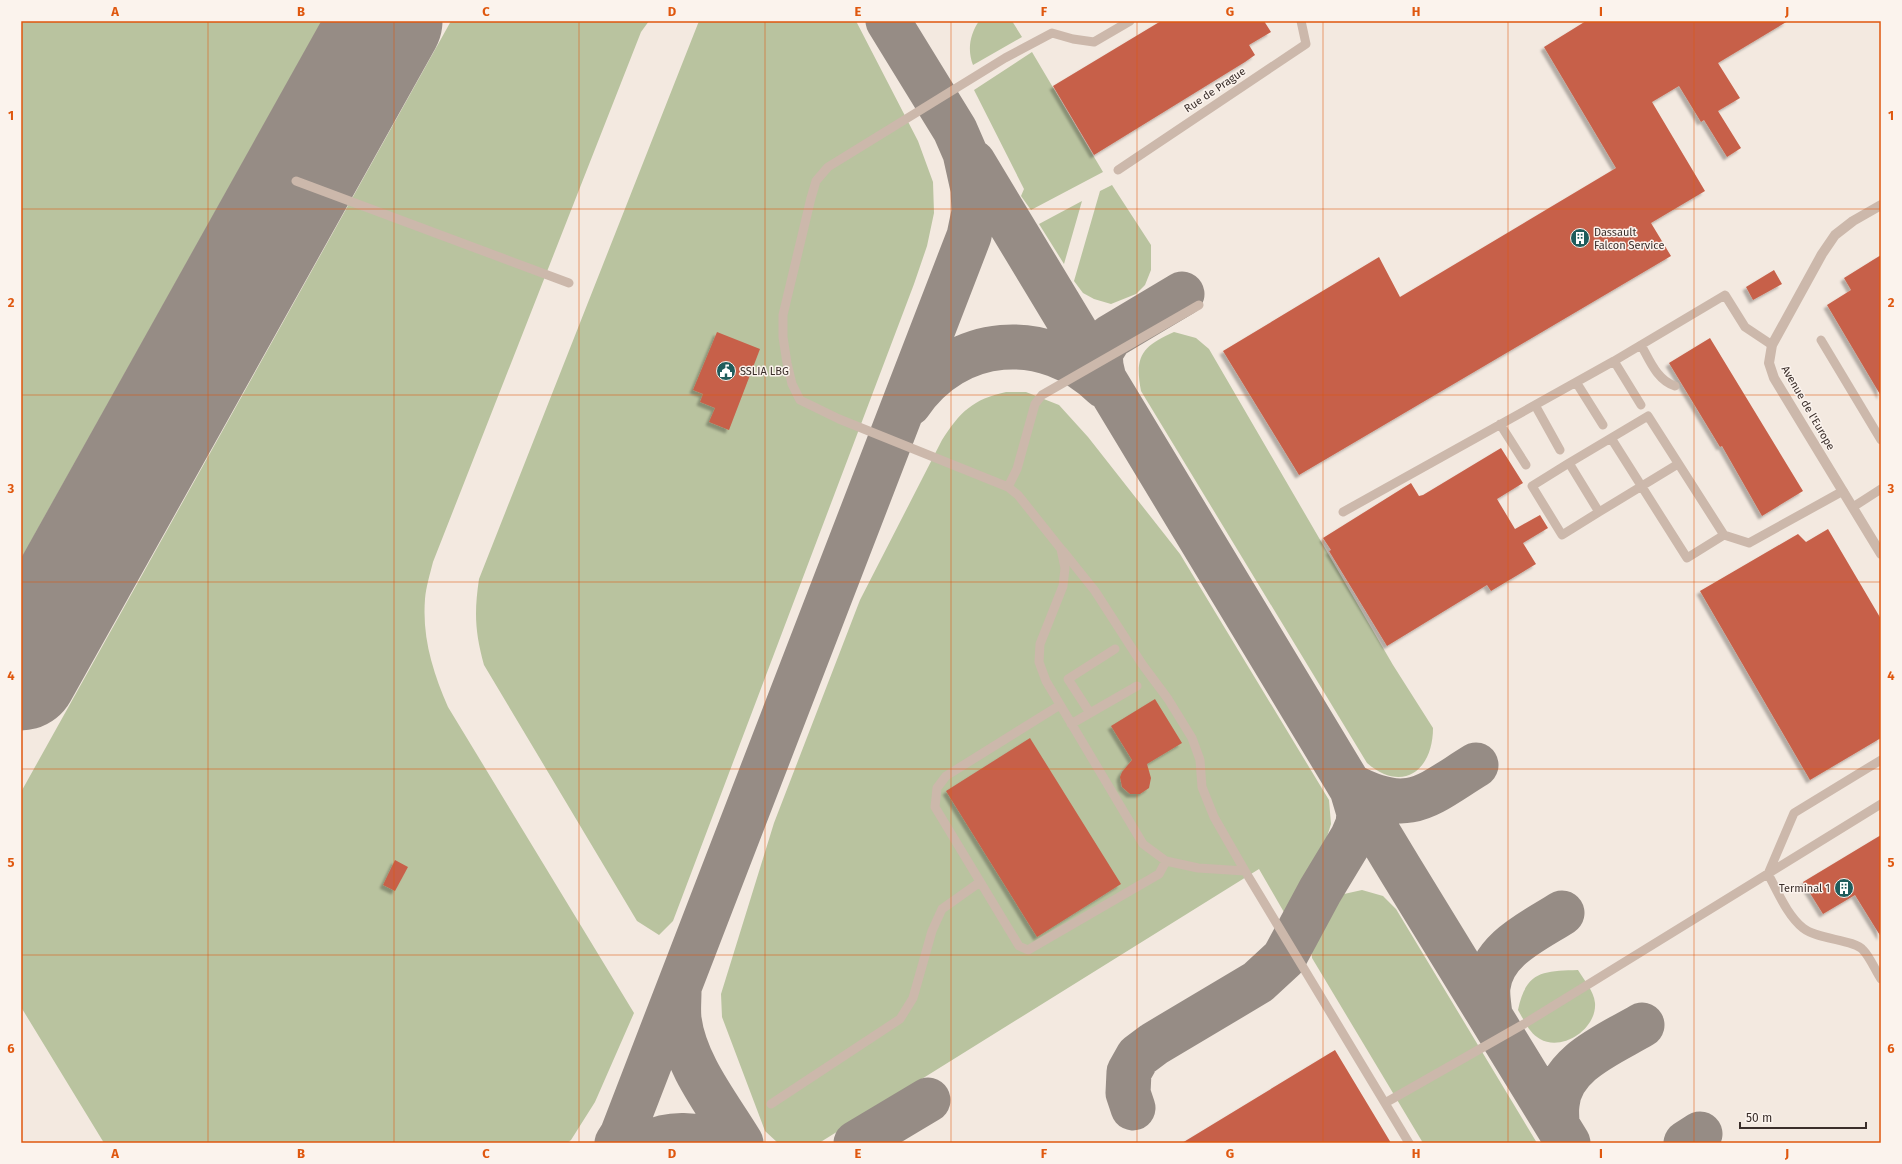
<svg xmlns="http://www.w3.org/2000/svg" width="1902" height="1164" font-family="'Fira Sans',sans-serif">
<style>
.green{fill:#b9c39f}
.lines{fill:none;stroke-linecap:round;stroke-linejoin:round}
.taxiway{stroke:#968c85;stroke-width:45}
.runway{stroke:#968c85;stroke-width:113}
.building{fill:#c7614a;filter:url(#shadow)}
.service{stroke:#ccb8ab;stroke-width:9}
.minor{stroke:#ccb8ab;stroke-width:10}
.grid{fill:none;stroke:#df570e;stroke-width:1;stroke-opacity:0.55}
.labels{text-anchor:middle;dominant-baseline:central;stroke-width:3;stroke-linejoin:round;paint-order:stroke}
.street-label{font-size:11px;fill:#3a2e2a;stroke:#fbf3ed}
.poi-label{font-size:11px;fill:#3a2e2a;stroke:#fbf3ed;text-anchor:start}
.neatline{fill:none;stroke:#df570e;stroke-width:1.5}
.grid-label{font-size:13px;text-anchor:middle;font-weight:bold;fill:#df570e}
</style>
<defs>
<filter id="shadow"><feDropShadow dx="-3.5" dy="3.5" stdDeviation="1" flood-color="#0004"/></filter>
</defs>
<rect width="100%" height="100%" fill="#f3e9e0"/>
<path class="green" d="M21,21H322L21,559Z
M451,21H649L641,32L433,562C430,574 426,587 425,599C422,638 433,672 448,707L634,1013L595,1102L571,1140L567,1143H104L21,1007V792Z
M699,21H856L918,141L933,182L934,213L927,246L914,284L673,921L659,935L637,921L484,665C475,632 474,613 479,579Z
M979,21H1012L1022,37L973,65C967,50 970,34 979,21Z
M1032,52L1103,172L1031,210L1021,196L1024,189L974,90Z
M1112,185L1151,245V270L1145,285L1136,294L1111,304L1094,299L1083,293L1074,281L1100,191Z
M1082,201L1064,264L1039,224Z
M1174,332L1196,338L1209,349L1393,665L1433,728C1433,770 1403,794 1367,763L1141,391C1134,355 1143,346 1174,332Z
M1006,392H1026L1059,405L1088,437L1180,554L1329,800L1331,824L1322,853L1285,914L1259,869L819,1143H778L765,1131L722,1017L721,994L774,823L860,600L942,440C960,412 973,399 1006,392Z
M1362,890L1383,896L1396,909L1537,1143H1423L1312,958L1311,945L1344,894Z
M1578,970C1584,980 1594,991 1595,1003C1597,1029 1562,1052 1540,1039C1529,1033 1524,1020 1518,1010C1526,971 1543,971 1578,970Z"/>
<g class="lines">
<path class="taxiway" d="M973,162L1400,869L1568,1143
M1104,379L1101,366L1100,353L1110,337L1182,294
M909,404C956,335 1045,328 1104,386
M1351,786C1410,817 1427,795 1476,765
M679,991C679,1000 678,1010 679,1019C685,1065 718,1105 741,1143
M1490,1015C1489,1006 1487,995 1488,987C1492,949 1534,931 1562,913
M1133,1108L1128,1093L1129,1072L1138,1056L1154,1044L1258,982L1284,958L1320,891L1352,838L1358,824L1359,813L1351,786
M1557,1124C1557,1118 1556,1111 1557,1105C1560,1063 1610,1044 1642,1025
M617,1143L622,1135L969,236L974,212L973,189L965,153L955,130L888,21
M649,1143C670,1132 697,1134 718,1143
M856,1143L928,1100
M1686,1143L1700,1134"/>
<path class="runway" d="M21,674L386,21"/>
</g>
<path class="building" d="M1161,21H1264L1271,32L1249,45L1255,55L1245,62L1094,155L1053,86Z
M1586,21H1788L1718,63L1740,98L1718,111L1741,148L1727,157L1704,120L1701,122L1679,86L1652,102L1705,191L1651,223L1671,256L1299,475L1223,351L1379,257L1400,297L1616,168L1544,47Z
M1881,255V396L1827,305L1851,290L1844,278Z
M1774,270L1782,284L1753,300L1746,287Z
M717,332L760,349L729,430L709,422L715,408L700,402L703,394L693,390Z
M1710,338L1803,491L1762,516L1722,446L1720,447L1669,363Z
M1501,448L1523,483L1497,499L1515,529L1540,515L1548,528L1523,543L1536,564L1491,591L1487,585L1387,646L1329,551L1331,550L1323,538L1411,483L1419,496L1423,495Z
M1828,529L1881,619V738L1810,780L1700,591L1798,534L1806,542Z
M1155,699L1182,743L1147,764L1151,778L1149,788L1140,794H1130L1122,787L1120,777L1122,772L1132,760L1111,726Z
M1030,738L1121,884L1037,937L946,791Z
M1881,835V937L1855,895L1823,914L1803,882Z
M395,860L408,867L395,891L383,885Z
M1335,1050L1391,1143H1182Z"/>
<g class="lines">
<path class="service" d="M1130,21L1094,42L1073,39L1052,33L1005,58L828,167L816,181L811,198L783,315V337L787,363L792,384L800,400L839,419L1008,487L1018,495L1061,549L1065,568L1063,586L1040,644L1039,662L1046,681L1143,844L1166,861L1198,868L1245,871L1409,1143
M1118,170L1306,44L1301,21
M296,181L569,283
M1821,340L1881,440
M1641,345C1650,361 1657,380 1675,386
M1614,361L1641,405
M1576,382L1603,425
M1535,405L1560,450
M1500,424L1526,465
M1611,438L1687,558L1724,535L1648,416L1569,463L1599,512L1678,464
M1569,463L1532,486L1562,535L1599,512
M1008,487L1017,469L1035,404L1042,395L1199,305
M1853,507L1881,489
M1343,512L1614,361L1725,295L1745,327L1772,345
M1724,535L1749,543L1843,491
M1063,551L1095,591L1142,664L1168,699L1192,738L1200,760L1202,787L1214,817L1245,871
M1060,705L946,776L937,788L935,807L1019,946L1028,950L1159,874L1166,861
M1090,713L1068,679L1115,649
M1071,724L1137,686
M1881,760L1794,813L1768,874C1778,892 1787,915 1803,928C1818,940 1854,939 1863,950C1870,957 1875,970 1881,979
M1385,1103L1524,1024L1881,804
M771,1104L900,1019L913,998L932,931L942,909L980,882"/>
<path class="minor" d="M1881,205L1853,221L1835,235L1822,254L1772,345L1769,363L1774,378L1881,554"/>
</g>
<path class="grid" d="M208,21V1143M394,21V1143M579,21V1143M765,21V1143M951,21V1143M1137,21V1143M1323,21V1143M1508,21V1143M1694,21V1143M21,209H1881M21,395H1881M21,582H1881M21,769H1881M21,955H1881"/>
<defs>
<symbol id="building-disc" viewBox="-11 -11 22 22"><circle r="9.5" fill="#1f5c5c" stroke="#fbf3ed"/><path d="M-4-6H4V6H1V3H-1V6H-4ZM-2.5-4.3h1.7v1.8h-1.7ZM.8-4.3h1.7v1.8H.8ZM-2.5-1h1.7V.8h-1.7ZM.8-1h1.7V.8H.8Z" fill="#fff"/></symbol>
<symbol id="civic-disc" viewBox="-11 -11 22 22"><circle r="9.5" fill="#1f5c5c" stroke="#fbf3ed"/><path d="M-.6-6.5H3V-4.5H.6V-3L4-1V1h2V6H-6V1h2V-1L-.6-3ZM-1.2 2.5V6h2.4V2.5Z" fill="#fff"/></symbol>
</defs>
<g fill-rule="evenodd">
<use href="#building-disc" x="1569" y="227" width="22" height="22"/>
<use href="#civic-disc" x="715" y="360" width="22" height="22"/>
<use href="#building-disc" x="1833" y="877" width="22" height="22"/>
</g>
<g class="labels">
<g class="street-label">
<text transform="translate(1215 90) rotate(-34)">Rue de Prague</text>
<text transform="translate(1808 408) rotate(60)">Avenue de l'Europe</text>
</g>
<g class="poi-label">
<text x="1594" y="232">Dassault<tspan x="1594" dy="13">Falcon Service</tspan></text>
<text x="740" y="371">SSLIA LBG</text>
<text x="1830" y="888" text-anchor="end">Terminal 1</text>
</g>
</g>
<rect width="1902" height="1164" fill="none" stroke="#fbf3ed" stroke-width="44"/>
<path d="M1740 1122v6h126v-6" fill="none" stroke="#3a2e2a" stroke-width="2"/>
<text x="1746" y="1122" font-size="12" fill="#3a2e2a" stroke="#fbf3ed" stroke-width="3" paint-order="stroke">50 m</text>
<rect x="22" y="22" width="1858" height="1120" class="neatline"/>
<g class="grid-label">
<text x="115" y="16">A</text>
<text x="301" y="16">B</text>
<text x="486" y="16">C</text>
<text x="672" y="16">D</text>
<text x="858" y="16">E</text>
<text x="1044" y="16">F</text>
<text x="1230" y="16">G</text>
<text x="1416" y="16">H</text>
<text x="1601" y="16">I</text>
<text x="1787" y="16">J</text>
<text x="11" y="120">1</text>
<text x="1891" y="120">1</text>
<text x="11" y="307">2</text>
<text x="1891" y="307">2</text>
<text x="11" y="493">3</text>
<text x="1891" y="493">3</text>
<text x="11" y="680">4</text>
<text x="1891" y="680">4</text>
<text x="11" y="867">5</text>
<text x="1891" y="867">5</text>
<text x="11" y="1053">6</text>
<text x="1891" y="1053">6</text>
<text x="115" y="1158">A</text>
<text x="301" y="1158">B</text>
<text x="486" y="1158">C</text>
<text x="672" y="1158">D</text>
<text x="858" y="1158">E</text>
<text x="1044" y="1158">F</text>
<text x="1230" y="1158">G</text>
<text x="1416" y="1158">H</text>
<text x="1601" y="1158">I</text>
<text x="1787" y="1158">J</text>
</g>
</svg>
